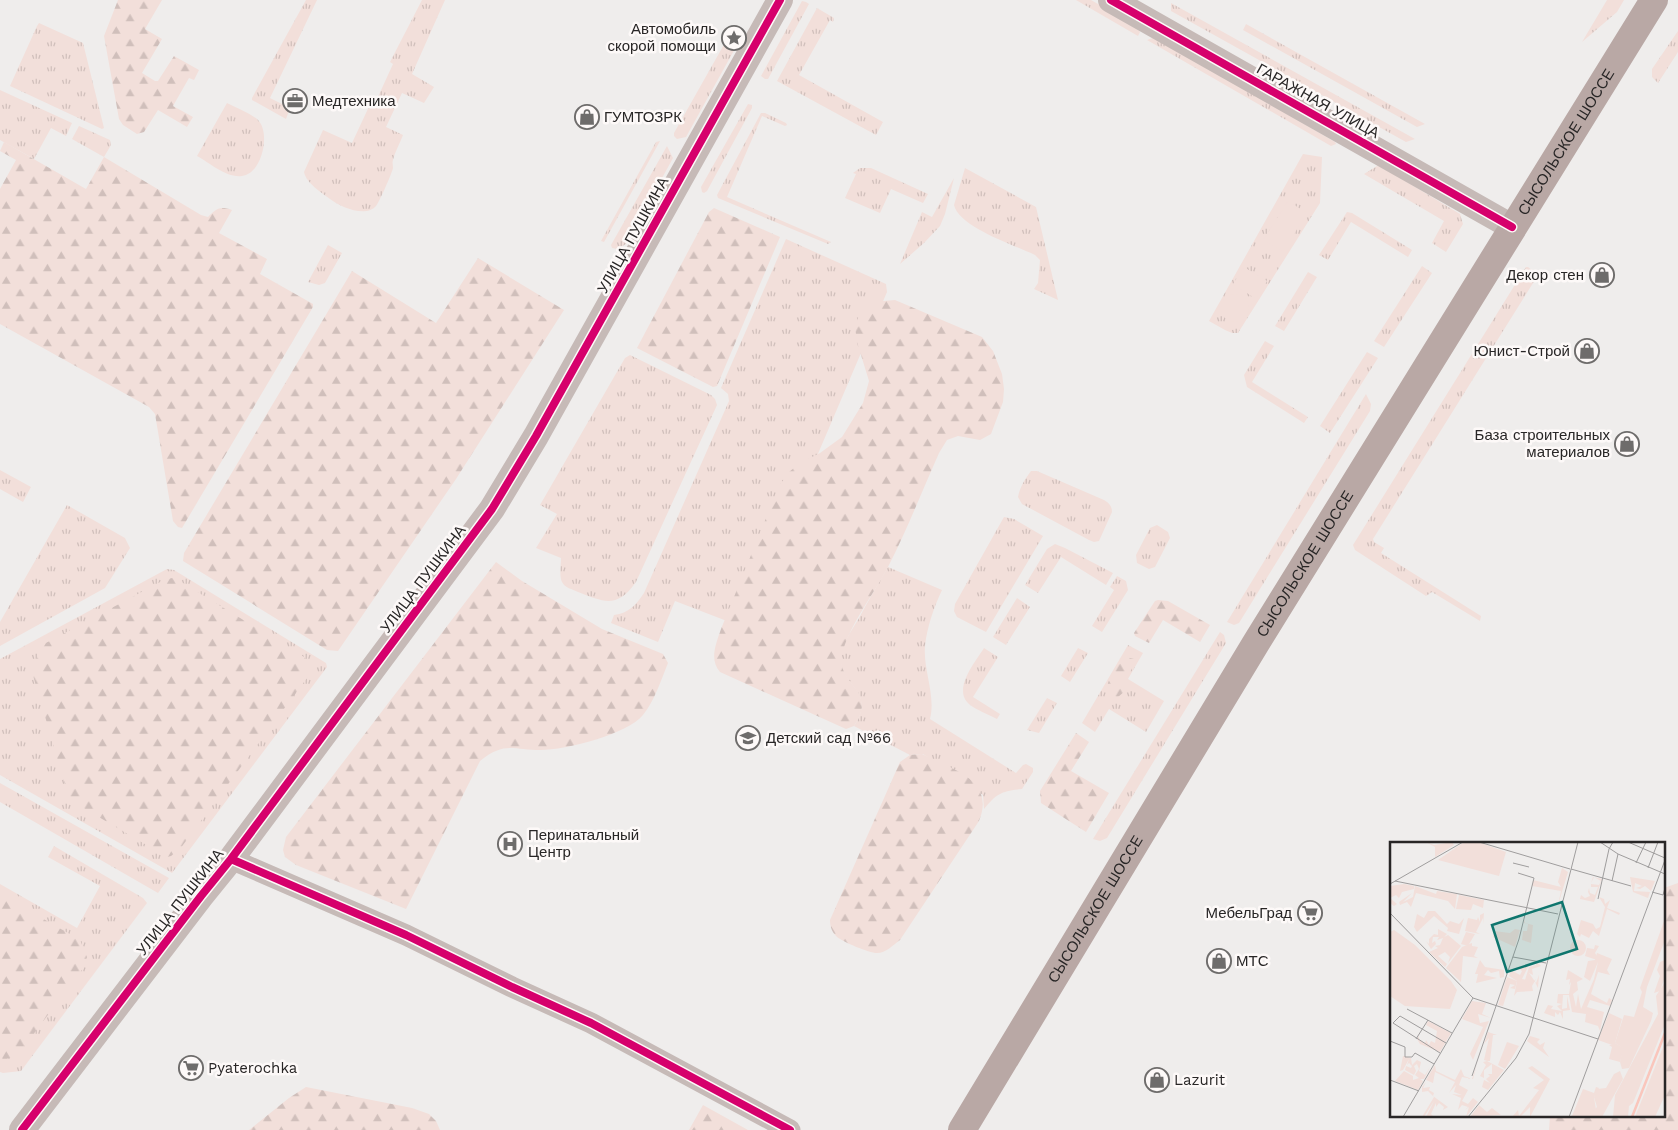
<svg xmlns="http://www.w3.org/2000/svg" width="1678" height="1130" font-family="'Work Sans',sans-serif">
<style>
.grass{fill:url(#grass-tufts)}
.forest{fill:url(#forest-firs)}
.park{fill:#f2dfda}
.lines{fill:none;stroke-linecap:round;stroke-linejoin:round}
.minor{stroke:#c6bab7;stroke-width:21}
.tertiary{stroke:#c6bab7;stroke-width:26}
.primary{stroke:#b9a8a5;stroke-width:28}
.cycleway-casing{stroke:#fdf9f8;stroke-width:11}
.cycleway{stroke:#d6006c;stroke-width:8}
.labels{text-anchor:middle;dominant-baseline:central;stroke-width:5;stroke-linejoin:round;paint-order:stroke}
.poi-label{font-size:15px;fill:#282626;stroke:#fdf9f8;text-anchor:start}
.street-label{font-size:15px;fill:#282626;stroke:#fdf9f8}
.inset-river{fill:none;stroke:#fac6bc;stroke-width:2.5}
.inset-road{fill:none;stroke:#9f9d9d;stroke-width:1}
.view{fill:#0f766e;fill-opacity:0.15;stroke:#0f766e;stroke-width:2.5}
.inset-edge{fill:none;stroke:#282626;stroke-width:2.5}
</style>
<defs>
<pattern id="grass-tufts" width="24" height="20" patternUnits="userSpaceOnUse" patternTransform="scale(1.25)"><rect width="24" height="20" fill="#f2dfda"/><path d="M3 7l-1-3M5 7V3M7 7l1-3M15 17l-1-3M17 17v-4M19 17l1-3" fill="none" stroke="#d0bfbb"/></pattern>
<pattern id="forest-firs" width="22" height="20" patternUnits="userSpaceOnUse" patternTransform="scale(1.25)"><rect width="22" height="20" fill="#f2dfda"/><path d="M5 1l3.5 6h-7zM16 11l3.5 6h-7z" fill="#d0bfbb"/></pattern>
</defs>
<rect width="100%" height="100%" fill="#efedec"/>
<path class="grass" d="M306,0H317L270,98L290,108L286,119L252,100V98Z
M422,0H445L412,74L434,87L424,103L402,93L386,127L403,135C400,143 395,152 393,160C392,163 393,165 393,168C392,173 379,203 376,206C366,218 340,207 330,199C322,193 306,183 304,172L323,130L352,143L373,98L377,99L393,64L390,62Z
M1076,0H1091L1135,25L1140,32L1138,36Z
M1607,0H1624L1617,12L1582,42Z
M802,1L806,2L809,4L768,79H765L761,76Z
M1171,3L1415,139L1406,142L1171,11Z
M817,8L834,18L833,22L830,20L799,75L883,122L876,135L777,81Z
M39,23L83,43L104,128L102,129L10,86L37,26Z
M1246,24L1425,124L1417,127L1243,30Z
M735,25L739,27L742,36L686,137L677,139L674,136V133Z
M1678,31V52L1658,83L1652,77V69Z
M1155,37L1335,142L1336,144L1331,146L1147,40Z
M0,90L72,123L66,136L51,128L34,159L0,140Z
M227,103C235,107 252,114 258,120C271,133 262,174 242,176C226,178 210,163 197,156Z
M748,104L752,105V108L707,191L704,193L702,192L701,187Z
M761,113H765L786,123L787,125L785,126L762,116L727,197L831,242L828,244L718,198L717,195Z
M79,126L110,140L111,145L104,157L72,139Z
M660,141L604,242L601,241L656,142Z
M667,146L673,158L626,244L617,249L612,248L611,245Z
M1303,154L1322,157L1320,203L1238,333H1232L1225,330L1209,321Z
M1377,166L1382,167L1460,214L1463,224L1446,252L1432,243L1444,221L1364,174Z
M860,168H871L928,194L923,203L891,189L880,213L845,198L856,174L853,173Z
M965,168L1036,207L1058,300L1034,289L1038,283L1040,260L1035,255C1014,245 959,227 954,205Z
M954,178L945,214L940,226L924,243L900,264L922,212L932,217Z
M1347,212L1352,213L1412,250L1408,257L1351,222L1328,260L1319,255Z
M786,239L886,284L887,292L727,667L732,623L675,601L658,642L611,623L614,615C629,613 636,605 644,593L729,401L728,394L721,388Z
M328,245L342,253L325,283L319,285L308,282Z
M1422,266L1432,273L1384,347L1374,341Z
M1526,267H1528L1538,275L1373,539L1374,542L1384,548L1381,553L1481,616L1480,621L1432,592L1426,596L1355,550L1353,545Z
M1308,272L1317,277L1284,331L1275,326Z
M1265,341L1274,346L1252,382L1308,417L1304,423L1247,387L1244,375Z
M1367,352L1378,358L1330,433L1320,426Z
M630,355L711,395L715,399L717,405L636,582C617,609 604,602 578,592C572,589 565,588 562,582C559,576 561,565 561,558L536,548L557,514L540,505L625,358Z
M1366,394L1371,404L1370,411L1239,623L1234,625L1227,622Z
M0,470L31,487L23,502L0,489Z
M1031,471H1037L1104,500C1109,503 1112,506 1112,512L1099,541L1094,542L1089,540L1022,504L1018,497C1020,487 1025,479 1031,471Z
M67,505L125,538L130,548L105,588L0,646V622Z
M1004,517L1014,519L1043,536L986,632L957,617L954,611L955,604Z
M1157,525L1168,532L1170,538L1155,567L1149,569L1137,563L1136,555L1150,528Z
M1055,544L1065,548L1113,573L1106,585L1061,557L1038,593L1025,585L1047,549Z
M888,567L942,590C934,607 927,627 925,646C923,670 936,695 930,719L1016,773L1023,765L1026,764L1033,768V772L1022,789C1002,791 997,793 984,809L983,795L923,754L910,755L854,726C878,689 837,686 841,656C843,642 852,630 859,618C868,601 878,584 888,567Z
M167,569L174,570L326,663L327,667L172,873L0,775V659Z
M1117,576L1126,581L1128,590L1102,632L1092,626L1114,590L1110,587Z
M1017,598L1030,607L1006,645L993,637Z
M1220,632L1224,635L1226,643L1107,838L1100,841L1093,839Z
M1128,645L1143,653L1128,679L1164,701L1146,732L1109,709L1095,732L1082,723Z
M984,648L998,657L973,697L1000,714L997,719C988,714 976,710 969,704C952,689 976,661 984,648Z
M1078,648L1088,653L1070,682L1061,676Z
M1047,698L1057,703L1039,733L1027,730Z
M0,783L169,878L158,893L0,802Z
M54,846L143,898L147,903L21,1071L3,1073L0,1072V884L77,928L100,886L48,857Z
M703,1105L748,1130H689Z"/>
<path class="forest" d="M118,0H162L145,29L162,39L142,73L155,81H158L174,56L199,70L194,80L189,78L173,106L193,117L187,127L158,110L144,132L137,134L123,125L119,119L104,36Z
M4,142L86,189L104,157L201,215L208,217C217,208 220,206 232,210L219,233L267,259L260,274L313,304V307L182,528L178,527L173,521L155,414L149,407L0,324V189L16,160L0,151Z
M714,208L780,237L717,386L713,387L637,348L709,212Z
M478,258L564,310L456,479L338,651L327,650L183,561L184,553L352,271L436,323Z
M895,300L982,337L993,351L1002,374L1004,389L1003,402L991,434L980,440L958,436L947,440L939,453C922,491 907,530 888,567C875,592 847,629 842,655C836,685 879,689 854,726L846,729L720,672C709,659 716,644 721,629L779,486L789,472L800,463L820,453L842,437L863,403L869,381L857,342L855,327L860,312L873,302Z
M496,562L522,581L602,629L663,654L668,663C661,680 655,700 643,715C628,734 565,750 541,750C512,750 505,741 480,761L406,909L296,865L285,857L283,850L286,837Z
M172,578L178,580L304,657C311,664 310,670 307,678L180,849L171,856L167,857L80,806L68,795L32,672L38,656L46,643L164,580Z
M1158,600L1168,601L1210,625L1200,642L1163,620L1149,643L1135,636L1134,633L1155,601Z
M1126,657L1134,659L1135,663L1125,681V691L1118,697L1113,699C1098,691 1115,670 1121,659Z
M1076,733L1089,742L1071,771L1109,793L1086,832L1041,803L1040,791Z
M922,754C952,769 996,780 979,821L900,940C893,945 886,953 877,953C869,953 843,942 837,937C832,932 830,927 830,920L900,762L910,755Z
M1678,883V1130H1549L1550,1116H1664V888Z
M0,894L80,940L87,957L84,967L20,1052C14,1056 8,1061 0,1058Z
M306,1087L412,1108L429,1114L436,1121L440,1130H249L289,1098Z
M707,1113L713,1114L741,1130H692L703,1114Z"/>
<path class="park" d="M1288,201L1307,213L1283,252L1263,240Z
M1244,267L1267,281L1256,299L1233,284Z
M1221 308a14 14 0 1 1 28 0a14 14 0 1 1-28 0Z"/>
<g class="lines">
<path class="minor" d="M231,859L406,935L512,987L591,1023L790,1130"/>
<path class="tertiary" d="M1111,0L1512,227
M22,1130L201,896L231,859L492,509L536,436L780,0"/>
<path class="primary" id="s1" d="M962,1130L1256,643L1654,0"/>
<defs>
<path id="cycleway" d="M1111,0L1512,227
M231,859L406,935L512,987L591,1023L790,1130
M22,1130L201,896L231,859L492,509L536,436L780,0"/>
</defs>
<use href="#cycleway" class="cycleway-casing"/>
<use href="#cycleway" class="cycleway"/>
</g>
<defs>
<symbol id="sight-ring" viewBox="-11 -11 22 22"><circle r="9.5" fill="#fdf9f8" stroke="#6e6c6b" stroke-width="1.5"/><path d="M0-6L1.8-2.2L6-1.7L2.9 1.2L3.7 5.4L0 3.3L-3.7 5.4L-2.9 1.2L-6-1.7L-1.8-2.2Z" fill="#6e6c6b"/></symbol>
<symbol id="office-ring" viewBox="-11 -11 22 22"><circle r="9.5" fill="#fdf9f8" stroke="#6e6c6b" stroke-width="1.5"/><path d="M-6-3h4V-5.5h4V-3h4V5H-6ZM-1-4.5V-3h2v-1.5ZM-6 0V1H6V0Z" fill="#6e6c6b"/></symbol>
<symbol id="shop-ring" viewBox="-11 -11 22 22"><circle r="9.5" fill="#fdf9f8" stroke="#6e6c6b" stroke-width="1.5"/><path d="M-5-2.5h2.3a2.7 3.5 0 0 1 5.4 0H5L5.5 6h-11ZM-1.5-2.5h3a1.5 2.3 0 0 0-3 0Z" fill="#6e6c6b"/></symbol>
<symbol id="school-ring" viewBox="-11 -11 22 22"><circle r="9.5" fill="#fdf9f8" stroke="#6e6c6b" stroke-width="1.5"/><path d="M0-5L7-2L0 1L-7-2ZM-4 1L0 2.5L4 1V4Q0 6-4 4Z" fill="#6e6c6b"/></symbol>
<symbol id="hospital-ring" viewBox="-11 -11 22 22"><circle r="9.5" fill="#fdf9f8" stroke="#6e6c6b" stroke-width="1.5"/><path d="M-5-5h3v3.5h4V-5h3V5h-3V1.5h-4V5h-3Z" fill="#6e6c6b"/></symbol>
<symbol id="supermarket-ring" viewBox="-11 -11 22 22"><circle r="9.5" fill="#fdf9f8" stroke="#6e6c6b" stroke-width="1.5"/><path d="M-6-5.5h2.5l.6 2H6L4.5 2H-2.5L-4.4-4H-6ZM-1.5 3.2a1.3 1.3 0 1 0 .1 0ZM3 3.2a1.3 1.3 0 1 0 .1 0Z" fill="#6e6c6b"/></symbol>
</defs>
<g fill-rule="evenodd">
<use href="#sight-ring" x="720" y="24" width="28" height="28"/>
<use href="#office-ring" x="281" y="87" width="28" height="28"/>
<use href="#shop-ring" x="573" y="103" width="28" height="28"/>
<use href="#shop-ring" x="1588" y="261" width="28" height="28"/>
<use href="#shop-ring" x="1573" y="337" width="28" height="28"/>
<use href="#shop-ring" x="1613" y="430" width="28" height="28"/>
<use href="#school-ring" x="734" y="724" width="28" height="28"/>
<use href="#hospital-ring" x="496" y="830" width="28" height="28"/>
<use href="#supermarket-ring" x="1296" y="899" width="28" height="28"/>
<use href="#shop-ring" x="1205" y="947" width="28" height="28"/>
<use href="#supermarket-ring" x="177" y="1054" width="28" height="28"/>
<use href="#shop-ring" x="1143" y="1066" width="28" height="28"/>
</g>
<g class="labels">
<g class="poi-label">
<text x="716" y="29" text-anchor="end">Автомобиль<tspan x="716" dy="17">скорой помощи</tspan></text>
<text x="312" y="101">Медтехника</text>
<text x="604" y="117">ГУМТОЗРК</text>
<text x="1584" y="275" text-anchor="end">Декор стен</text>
<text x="1570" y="351" text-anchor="end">Юнист-Строй</text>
<text x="1610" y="435" text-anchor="end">База строительных<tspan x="1610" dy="17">материалов</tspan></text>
<text x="766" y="738">Детский сад №66</text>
<text x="528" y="835">Перинатальный<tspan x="528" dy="17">Центр</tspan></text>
<text x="1292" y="913" text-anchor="end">МебельГрад</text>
<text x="1236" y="961">МТС</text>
<text x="208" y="1068">Pyaterochka</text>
<text x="1174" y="1080">Lazurit</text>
</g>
<g class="street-label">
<text transform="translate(1318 101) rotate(29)">ГАРАЖНАЯ УЛИЦА</text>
<text stroke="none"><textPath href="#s1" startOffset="1158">СЫСОЛЬСКОЕ ШОССЕ</textPath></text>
<text transform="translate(633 235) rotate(-61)">УЛИЦА ПУШКИНА</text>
<text stroke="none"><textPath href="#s1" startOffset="662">СЫСОЛЬСКОЕ ШОССЕ</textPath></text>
<text transform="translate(423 579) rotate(-53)">УЛИЦА ПУШКИНА</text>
<text transform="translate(180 902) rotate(-52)">УЛИЦА ПУШКИНА</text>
<text stroke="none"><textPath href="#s1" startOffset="258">СЫСОЛЬСКОЕ ШОССЕ</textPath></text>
</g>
</g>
<g transform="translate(1390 842)">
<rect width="275" height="275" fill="#efedec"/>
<path d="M172,26L178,30L168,63L171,49L142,44L143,38L171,45L168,40ZM203,35L212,37L204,60L190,57L191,53L195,56L200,54L198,50L199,46L200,51L205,53L208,45H201V42L209,43L211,39L204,35L201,41ZM240,35L265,39L261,49L255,44L250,47L246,46L252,44L245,41L244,49L260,50L258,56L243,50ZM209,55L214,57L215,62L220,58L217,66L230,71L229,73L217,67L209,94L203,89L199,96L191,92L190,95L187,92L191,78L203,82L206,87L210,85L215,65ZM94,71L93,82V76L86,90L90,92L75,89L78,76L87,78L88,75L90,80V73ZM134,77L135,81L143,83L141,101L132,98L133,89H137L138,82L134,81ZM48,87L57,92L54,95L58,93L71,104L58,121L60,115L55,110L48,114L57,122L55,125L39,110L48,106L45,104L50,103L53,96L47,98L49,95H43L42,101L45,99L46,102L41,107L36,99L39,102V97L44,92L48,93ZM82,101V104L88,105L84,114L88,116L73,114L71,140L56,126L72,105ZM207,111L222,117L217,128L220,133L208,130L201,152L217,161L219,156L222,158L220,164L200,158L197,165L214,170L210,189L208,184L195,180L196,172L182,170L179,153H173L172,167L177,166V154L180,168L173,169V177L170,170L168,173L165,170V175L154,171L158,163L163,164L161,167L172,169L167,164L172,162L167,161L168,152H179L181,140L179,143L180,137L176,138L178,128L193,137L187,140L188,148L183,152L186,165L188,152L191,167L204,137L208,120L200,139L194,135L198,119L205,118ZM146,119L151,124L142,127L143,133L139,131L146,141L149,133L148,146L145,140L135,138L139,125L146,123ZM117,135L127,139L125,147L120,146L125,143L120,142L113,164L108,163ZM275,140V182L243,261L239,264L238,275H223L225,253L268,172L266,154ZM82,159L96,161L92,172L101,176L88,172L90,181L99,179L83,218L80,212L93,185L72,177ZM219,171L232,177L225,201L234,206L230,220L219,217L222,205L219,203H222L208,198ZM38,179L61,191L50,210L30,202L27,197L29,194V198L35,201L36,198L39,203L41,199L45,201L47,189L36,183ZM98,190L107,193H103L100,219H97L114,228L98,248L92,245L94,238H92H94L100,241L96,237L100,234L98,232H102V222L94,228V236L90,234L96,223L93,220L97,219L94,218L99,196L94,202ZM140,194L150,197L147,200L150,203L155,200L153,206L159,215L137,199ZM117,200L129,204L115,227L108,223ZM275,200V253L265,275H245ZM13,214L21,216L22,223L27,218L31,220L29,229L35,233L40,225L34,237H30L33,239L28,248L5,239L14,229L23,234V238L29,236L25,233L29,227L27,222L24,224L26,229L24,233L15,228L16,224L21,226L22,224L19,221L17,223L19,217L13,228L10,229ZM87,222L83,237L72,235L69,243L78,248L72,259L78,262L83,256L88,260L76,275L79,265L75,268L78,265L72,263L68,268L71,256L62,252L72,253L64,250L66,243L59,251L65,240L45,230L43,241L36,238L45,223L46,229L65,238L71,227L74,234L82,237ZM142,224L160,237L140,275V265L130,275H122L128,268L129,274L149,248L143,246L154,238L138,226ZM36,240L33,246L40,245L39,248L44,251L43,254L58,265L53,268L54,265L49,261L46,265V261L41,272L43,274L36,275L44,259L34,275H32L44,255L38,249L32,250V245ZM206,245L209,246L204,255L206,268L196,275L182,274L193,247L204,251ZM89,263L97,270L102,266L111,273L80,275Z" fill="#f2dfda"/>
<path d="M36,0L44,3L62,0L64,3L45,15V5ZM14,42L24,44V47L12,50L9,56L6,53L0,56L7,62L4,64L0,61V44ZM25,44L46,52L47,49L67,52L65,67L58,59L26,51L21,65L17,60L10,63L9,60L22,51L13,60L23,55ZM69,53L94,58L93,66L83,62L81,68L66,67ZM38,69H45L57,82L60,79L69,82L74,76L69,92L57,89L58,86L44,74L27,90L24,85L27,72L34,76ZM274,79L275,98L257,145L253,165L263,171L261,179L239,226L232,227L230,220L233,206L225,201L234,173L244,175L252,150L250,146ZM125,87L130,88L125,105L103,95L104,89L120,91ZM76,90L85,92L78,104L71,102ZM180 106a8 8 0 1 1 16 0a8 8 0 1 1-16 0ZM205,103L209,104L205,111L210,119L195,114L197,106L204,107ZM90,118L95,125L114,128V135L110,136L109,129L101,131L98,128L94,133L107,136L86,141L88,132H85ZM275,118V135L270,149L264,151L270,134L267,128L270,120ZM135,123L138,125L132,137L144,139L146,137L142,144L143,149L127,150L124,154L127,139L119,134L121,128L130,133L132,129L128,126ZM230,229L233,237L212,275H196L207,265L204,255L207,247L216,246L224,232Z" fill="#f2dfda"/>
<path d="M4,88L25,103L61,139L67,148L60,167L15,164L0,154V90Z" fill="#f2dfda"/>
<path d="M74,0H88L116,10L109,34L48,18Z" fill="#f2dfda"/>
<path class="inset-river" d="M242,275L275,191"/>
<path class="inset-road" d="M89,0L180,27M210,0L228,12L275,32M238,0L275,16M123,21L139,25M246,21L256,0M258,26L268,0M181,27L241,44M5,39L168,72M222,39L228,12M0,42L73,0M262,50L273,53L275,46M208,57L219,7L223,0M0,71L83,156L208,197M123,115L156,121M17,167L62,191M26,197L38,178M0,199L15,205V215H22L25,211L44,222M50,211L3,181L10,174L56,201M82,234L129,97L144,36L128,31M0,238L29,249M13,275L83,156M78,275L126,216L139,192L188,0M179,275L275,18"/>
<path class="view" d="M172,60L187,107L117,130L102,83Z"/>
<rect width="275" height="275" class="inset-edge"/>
</g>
</svg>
